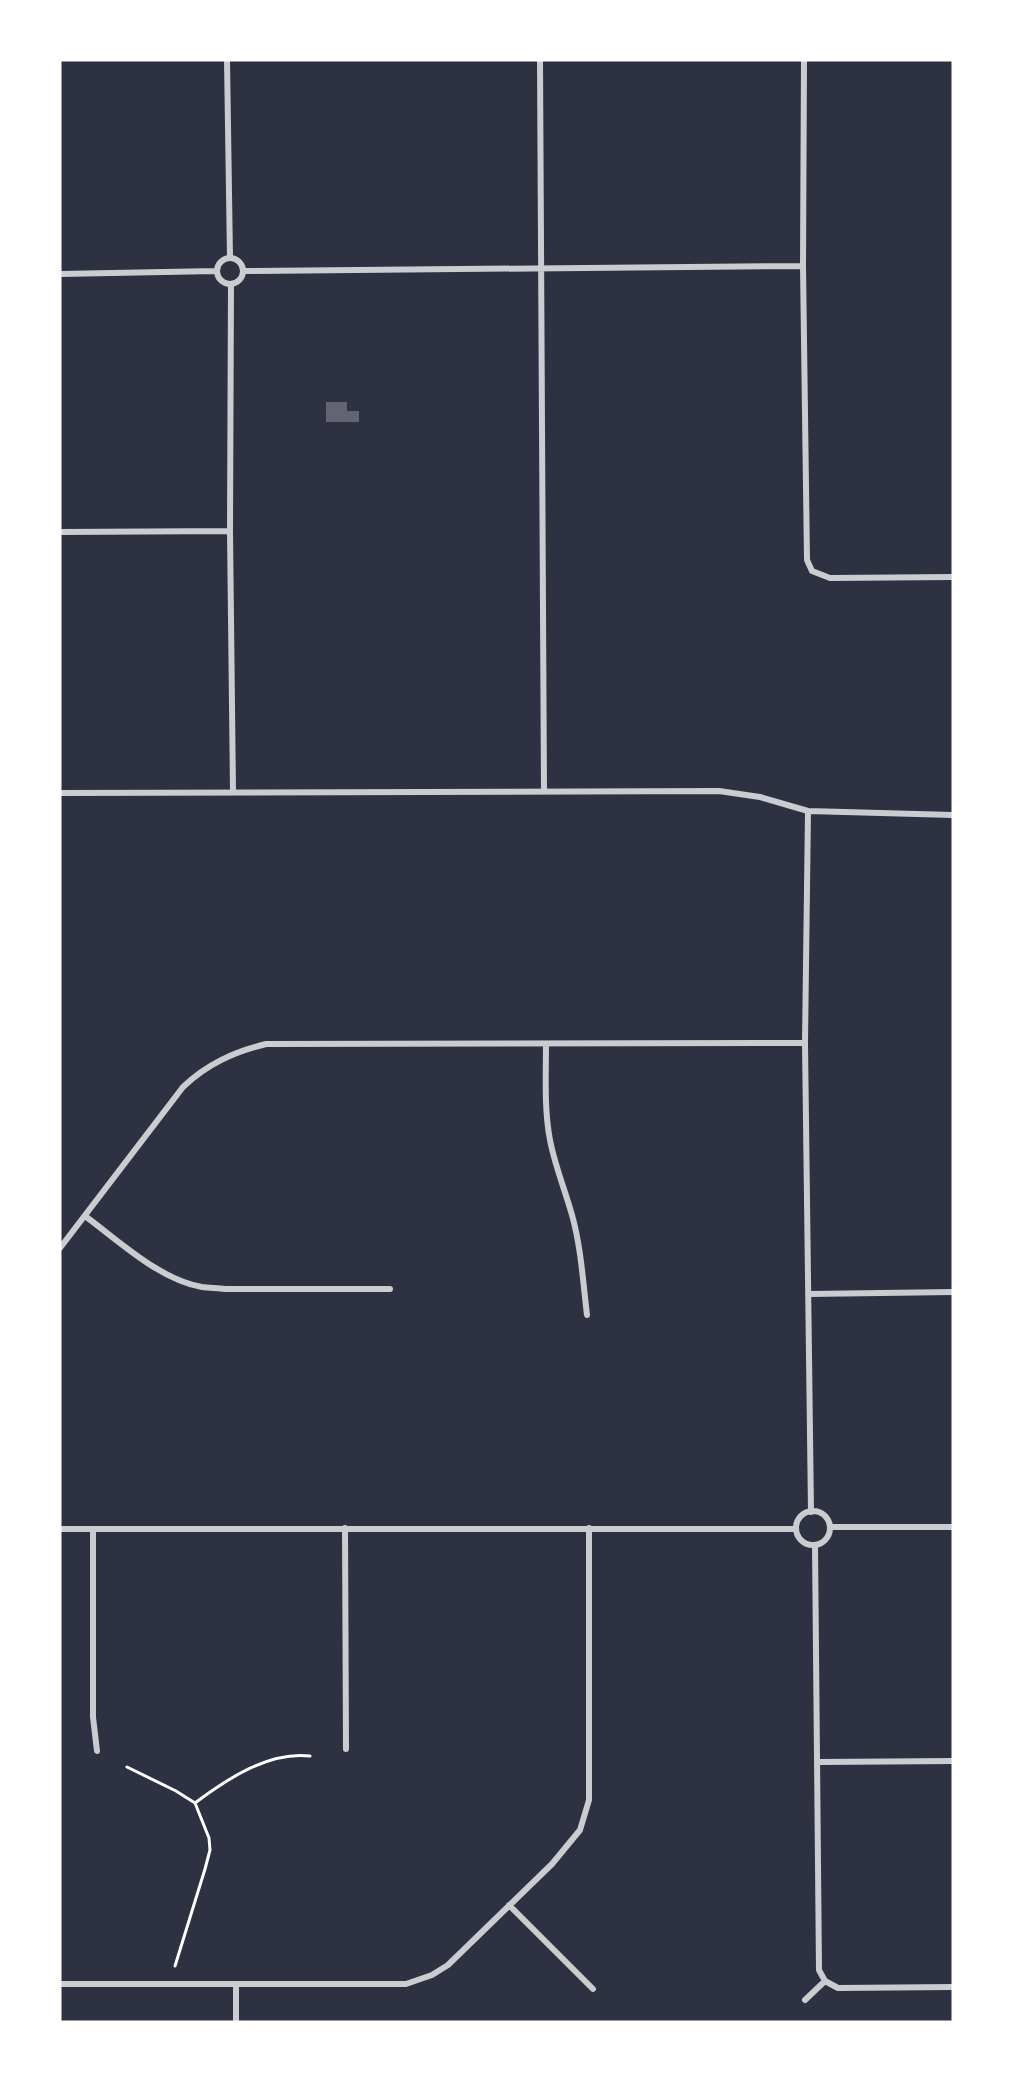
<svg xmlns="http://www.w3.org/2000/svg" width="1013" height="2082" font-family="'Public Sans',sans-serif">
<style>
.building{fill:#626471}
.lines{fill:none;stroke-linecap:round;stroke-linejoin:round}
.path{stroke:#fff;stroke-width:3}
.minor{stroke:#caccd0;stroke-width:6}
</style>
<rect width="100%" height="100%" fill="#2d3142"/>
<path class="building" d="M326,402H347V411H359V422H326Z"/>
<g class="lines">
<path class="path" d="M127,1767L176,1791L195,1803L209,1838L210,1850L205,1869L175,1966
M195,1803C227,1779 269,1751 310,1756"/>
<path class="minor" d="M227,60L230,258
M540,60L544,791
M804,60L803,266L807,560L812,571L830,578L953,577
M217 271a13 13 0 1 1 26 0a13 13 0 1 1-26 0Z
M243,271L803,266
M60,274L216,271
M231,284L230,531L233,792
M60,532L230,531
M60,793L719,791L760,797L808,811L953,815
M808,811L805,1043L811,1512
M546,1044C546,1075 544,1109 550,1140C555,1166 565,1190 572,1215C581,1247 583,1282 587,1315
M85,1216C119,1241 160,1280 202,1287C209,1288 218,1288 225,1289H390
M60,1248L183,1087C207,1064 234,1052 266,1044L805,1043
M809,1294L953,1292
M796 1528a17 17 0 1 1 34 0a17 17 0 1 1-34 0Z
M830,1527H953
M345,1528L346,1749
M60,1529H796
M93,1530V1717L97,1751
M815,1545L819,1970L825,1981L838,1988L953,1987
M818,1762L953,1761
M509,1905L593,1989
M60,1984H406L432,1975L448,1965L552,1864L580,1830L589,1800V1528
M236,1985V2022
M805,2000L825,1981"/>
</g>
<rect width="1013" height="2082" fill="none" stroke="#ffffff" stroke-width="123"/>
</svg>
